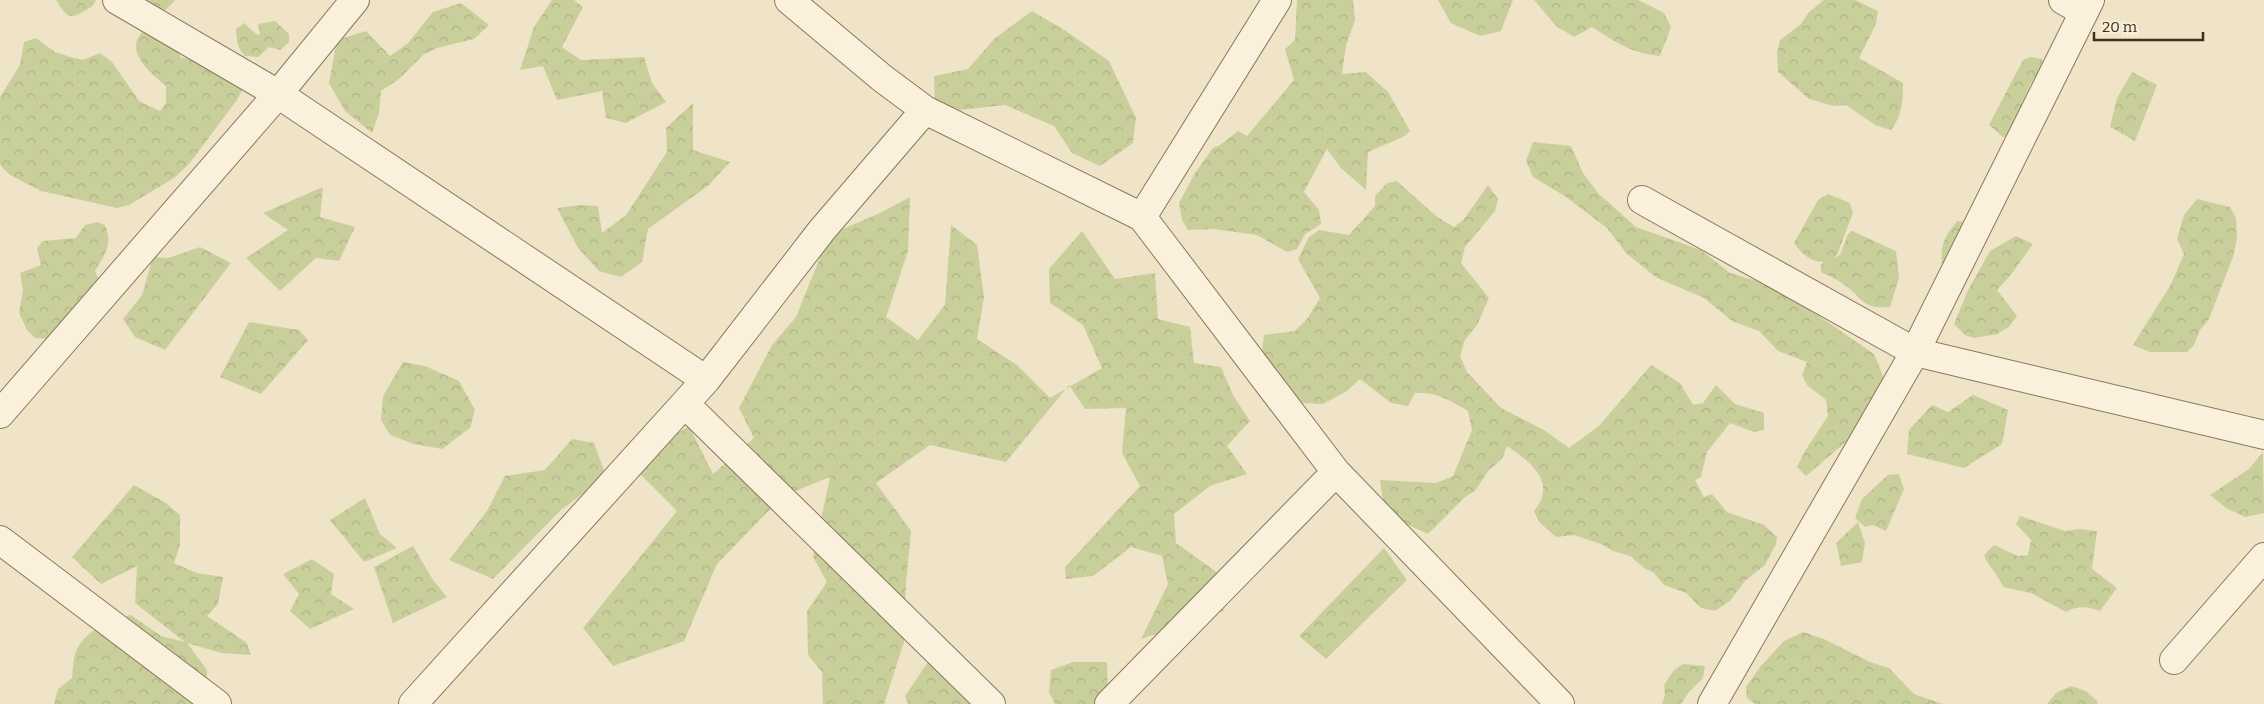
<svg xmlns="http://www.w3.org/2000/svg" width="2264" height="704" font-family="Bitter,serif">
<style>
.forest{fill:url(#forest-crowns)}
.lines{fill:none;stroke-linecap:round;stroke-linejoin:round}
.minor-casing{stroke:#8d765c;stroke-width:30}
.minor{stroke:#faf1dc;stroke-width:28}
</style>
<defs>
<pattern id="forest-crowns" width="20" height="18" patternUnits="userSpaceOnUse" patternTransform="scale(1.25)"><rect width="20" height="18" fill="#c9cf9b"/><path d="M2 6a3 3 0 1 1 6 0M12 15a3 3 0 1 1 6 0" fill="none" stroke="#aeb285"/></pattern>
</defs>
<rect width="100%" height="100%" fill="#f0e4c8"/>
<path class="forest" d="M56,0H96C94,6 90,8 84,11C67,22 65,13 56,0Z
M133,0H175L165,11Z
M552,0H574L583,7L562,47L581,60L644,57L652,83L666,102L626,123L606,118L602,91L557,100L543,66L520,70L534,27Z
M1297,0H1353L1355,20L1346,45L1342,74L1366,72L1388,92L1410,131L1405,136L1368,152L1366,190L1341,168L1327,149L1304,192L1319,210L1321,224L1305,234L1297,249L1287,252L1257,235L1214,229L1188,230L1182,220L1179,203L1195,173L1213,148L1220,145L1238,131L1247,136L1294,80L1285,49L1295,40Z
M1438,0H1513L1501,31L1480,36L1451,23Z
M1534,0H1638L1664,13L1671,27L1660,56C1630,53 1616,42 1592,27L1574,37L1556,26Z
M1824,0H1855L1878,11L1876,24L1859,58L1903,83C1903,101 1902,116 1891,130L1875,125L1846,105L1833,106L1809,99L1778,72L1777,54L1780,40L1801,24L1809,12Z
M461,3L489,25L474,39L437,48L423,55L399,79L381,91L379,113L372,133L345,111L329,83L337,40L366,31L390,56L408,43L433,12Z
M1032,11L1066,31L1109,61L1136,118L1133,143L1100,166L1072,153L1054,126L1005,105L960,110L935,101L934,76L968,69L994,39Z
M169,20L181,58L199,59L244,86L237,100L189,164L174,178L129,205L117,208L41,191L10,175L0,165V97L20,65L24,42L36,38L55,52L74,58L83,60L100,53L112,62L139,101L160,111L166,103V86C149,72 120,48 147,28C153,24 162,22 169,20Z
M275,21L289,34V42L280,50L269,47L258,57L245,56C238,50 236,38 236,29L244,23L257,35L260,34L258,24Z
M2031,57L2042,59V66L2030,85L2009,137H2003L1989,125L2023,60Z
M2132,72L2157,85L2135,141L2110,127L2117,98Z
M693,103V150L730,162L709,185L648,229L642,262L621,277L599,271L578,248L557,208L580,205L598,206L602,233L626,215L667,152L666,128Z
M1533,142L1571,146L1583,173L1598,193L1636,227L1701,250L1730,273L1770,285L1791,297L1874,354L1885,381L1868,423L1806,476L1797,467L1805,451L1828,416L1826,400L1807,385L1802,375L1807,362L1778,351L1759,331L1732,321L1704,298L1657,278L1626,253L1607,228L1566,197L1533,177L1526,161Z
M1397,181L1436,216L1454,227L1464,219L1488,185L1498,199L1495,211L1465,247L1461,263L1489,298L1477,325L1465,340L1460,356L1467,372L1501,408L1544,430L1569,448L1599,426L1651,365L1680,383L1693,405L1703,403L1716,385L1735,404L1764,413V430L1754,432L1730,423L1707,452L1701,477L1695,480L1704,497L1712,494L1727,512L1764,525L1777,537L1776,544L1765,565L1745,581L1730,601L1715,611L1701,608L1686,593L1664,585L1654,573L1644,568L1630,556L1613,551L1601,544L1574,535L1556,537L1539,522L1534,511C1558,482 1530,462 1507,446L1502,459L1488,471L1475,491L1465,497L1428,534L1389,516L1382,495L1380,480L1436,483L1453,476L1472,430L1468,411C1449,400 1438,392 1415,393L1408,406L1391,403L1360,379L1347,391L1323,404L1303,403L1279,389L1262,352L1264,335L1295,331L1307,319L1320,298L1298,259L1309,237L1319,230L1349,235L1375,206V196L1387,183Z
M323,187L320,217L355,227L339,261L316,258L280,291L246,258L288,230L263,213Z
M1828,194L1850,203L1853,213L1837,255L1833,258L1840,255L1848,234L1852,231L1896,251L1899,278L1890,307C1862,309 1865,300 1846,286C1838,280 1829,276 1821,272V265L1824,262C1810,262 1802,254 1794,243L1818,200Z
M910,197L908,251L886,317L918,340L945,305L951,225L977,245L984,297L977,339L1017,365L1050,398L1102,368L1083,325L1050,303L1049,269L1082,231L1115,279L1155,273L1158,319L1190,327L1194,363L1221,367L1233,395L1250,421L1227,446L1247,474L1210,486L1174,514L1176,543L1218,573L1224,611L1141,639L1168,584L1162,556L1131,547L1093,576L1066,579L1065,567L1140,486L1122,453L1126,408L1085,409L1069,385L1006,462L930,445L876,483L911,531L906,583L904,642L884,704H823L822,672L808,655L807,611L827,582L813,557L830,477L783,496L717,564L684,641L613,666L583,628L677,511L630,464L689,426L713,474L754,438L739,408L772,345L796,317L829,235L880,213Z
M2197,199L2230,207L2236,218L2237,238L2233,257L2209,319L2200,330L2194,345L2187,352H2150L2133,345L2170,286L2184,254L2177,239L2184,215Z
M1957,221L1969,222L1959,272L1942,267C1940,245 1944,237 1957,221Z
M97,222L105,225C113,243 105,255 95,271L99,280L49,339L35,338L27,330L19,313L23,290L20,273L41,265L37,248L43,241L76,238L85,225Z
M2016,236L2033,244L2010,276L1997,290L2017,316L2009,327L1997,334L1974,338L1965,335L1954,324L1968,290L1990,251Z
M200,247L231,263L165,350L135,337L123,319L142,295L153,257L168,258Z
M249,322L299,330L308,340L261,394L220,377Z
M403,362L425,366L459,381L475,410L470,428L442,449L414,444L390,435L381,420L383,396Z
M1973,395L2008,410L2002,444L1964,468L1907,454L1909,430L1932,405L1948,412Z
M572,439L594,443L606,476L560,511L493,579L449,560L487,511L505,476L545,470Z
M2263,452L2264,513L2245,517L2226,508L2210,495L2249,469Z
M1899,474L1904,489L1886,531L1873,525L1865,527L1855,518L1862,499L1888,475Z
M134,485L166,503L180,515V545L174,563L197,573L223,577L218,604L207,616L247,643L251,655L221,653L187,643L207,670L206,704H54L58,689L72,678C73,670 73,655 78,647C89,629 111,620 131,615L161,636L185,642L135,603L137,566L101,584L72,557Z
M365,498L380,534L397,548L364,562L330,520Z
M2020,516L2065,531L2078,529L2097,531L2092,569L2117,588L2100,611C2087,607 2078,605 2066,612L2031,593L2003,587C1998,574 1987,565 1984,555L1994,545L2018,556L2028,555L2031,540L2016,524Z
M1858,522L1865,543L1862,562L1841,566L1836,543Z
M413,546L433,580L447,597L393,623L374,567Z
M1384,548L1407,580L1326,659L1299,636Z
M312,559L334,574L331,594L354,609L310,629L290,611L299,594L283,574Z
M1803,632L1824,639L1870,662L1889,668L1914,694L1943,704H1755L1747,698L1746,687L1760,667L1784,641Z
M928,662L973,704H908L905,696Z
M1073,662H1107L1108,694L1098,704H1055L1049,692L1051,670Z
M1683,664L1705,666L1703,678L1689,692L1681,704H1662L1665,695L1664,685L1674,670Z
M2071,686L2086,691L2098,702L2097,704H2047L2056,693Z"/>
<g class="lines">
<defs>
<path id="minor" d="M117,0L278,94L706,380
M789,0L882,78L925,110L1142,217L1336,472L1560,704
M2063,0L2084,12
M1642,200L1915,352L2264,435
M1142,217L1277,0
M685,404L991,704
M0,414L278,94L355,0
M0,540L217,704
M2174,660L2264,557
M413,704L706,380L822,230L925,110
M1109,704L1336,472
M1712,704L1915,352L2090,0"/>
</defs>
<use href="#minor" class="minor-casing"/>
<use href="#minor" class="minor"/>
</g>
<path d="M2094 32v8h109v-8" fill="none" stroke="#3d2e20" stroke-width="2.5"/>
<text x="2102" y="32" font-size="15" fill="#3d2e20" stroke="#f7eed8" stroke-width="4" paint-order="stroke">20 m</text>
</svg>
